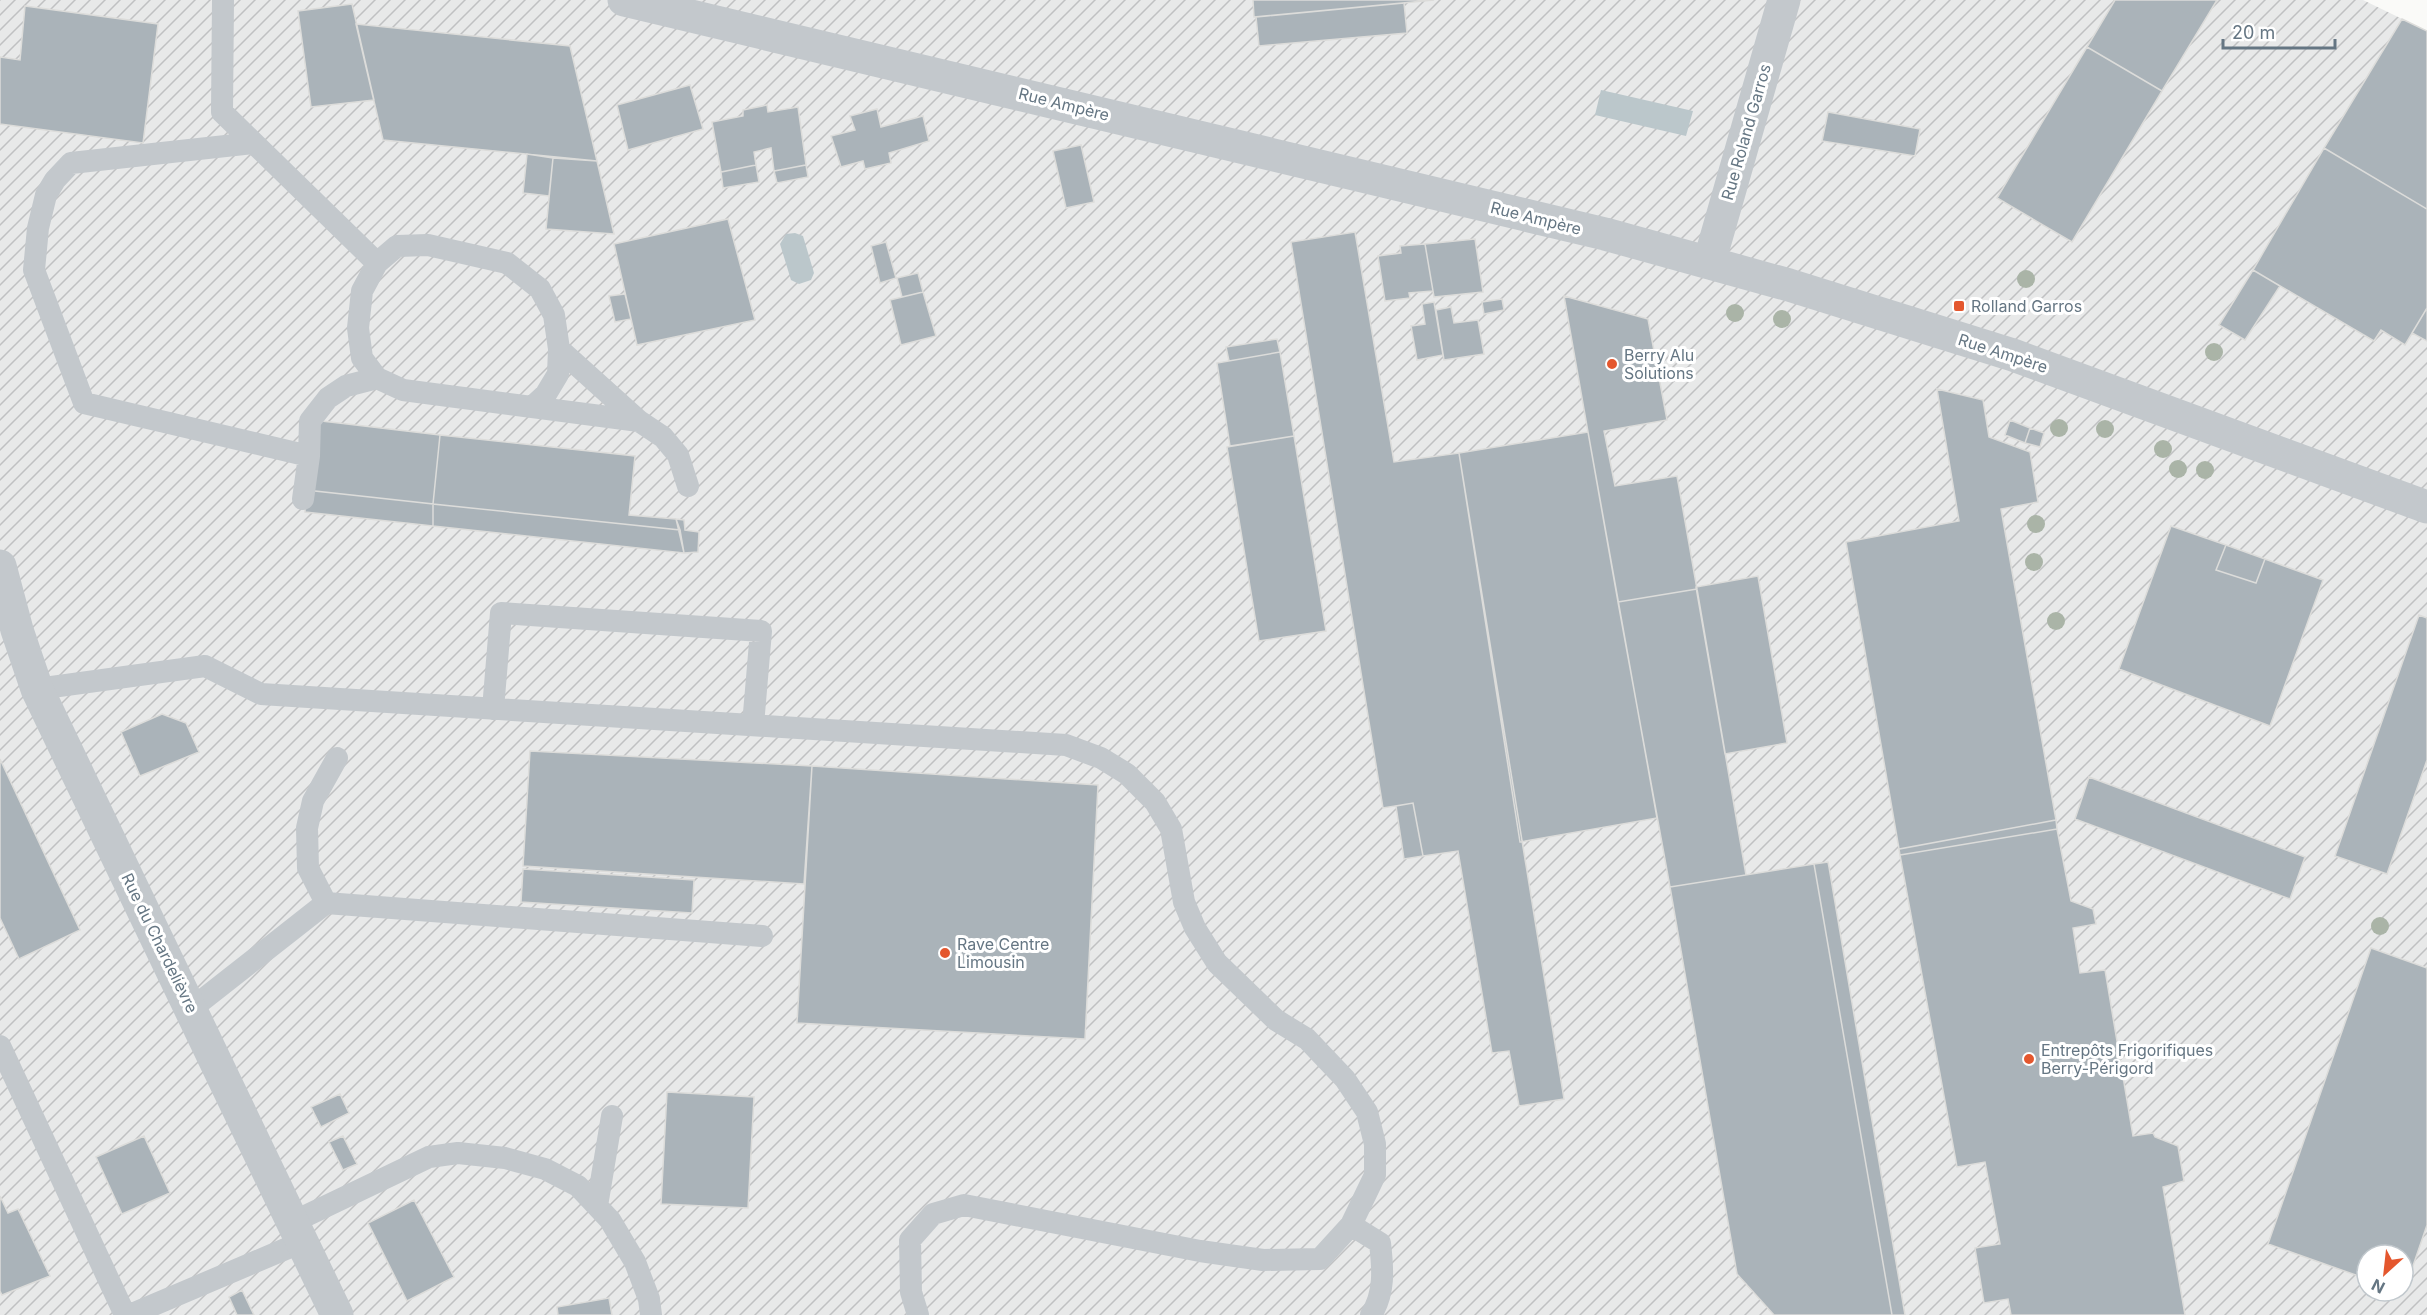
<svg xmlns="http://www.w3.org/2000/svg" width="2427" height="1315" font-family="Inter,sans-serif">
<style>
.industrial{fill:url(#industrial-furrows);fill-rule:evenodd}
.water{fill:#bbc7cb}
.building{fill:#aab3b9;stroke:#dcdcda;stroke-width:1.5}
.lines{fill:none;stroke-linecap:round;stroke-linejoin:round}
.service{stroke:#c3c8cc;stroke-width:22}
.minor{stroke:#c3c8cc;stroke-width:33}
.tree{fill:#aab4a7}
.poi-dot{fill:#e4572e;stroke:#fff;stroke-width:2}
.labels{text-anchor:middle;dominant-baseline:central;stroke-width:6;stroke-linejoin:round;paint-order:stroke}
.street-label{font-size:16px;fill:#657683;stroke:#fff}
.poi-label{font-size:16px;fill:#657683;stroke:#fff;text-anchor:start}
</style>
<defs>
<pattern id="industrial-furrows" width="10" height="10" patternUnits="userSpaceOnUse" patternTransform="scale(1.5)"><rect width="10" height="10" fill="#e8e9e9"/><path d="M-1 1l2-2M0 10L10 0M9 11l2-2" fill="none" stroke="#c0c1c2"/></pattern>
</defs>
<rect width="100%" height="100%" fill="#fafaf8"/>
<path class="industrial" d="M0,0H2363L2427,31V1315H0ZM2367,1255H2403V1291H2367Z"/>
<path class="water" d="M1601,90L1693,111L1686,136L1595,115Z
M795,233L803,236L814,273L811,280L799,284L791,280L780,244L786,234Z"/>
<path class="building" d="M1253,0H1434L1254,17Z
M2115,0H2217L2162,91L2087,47Z
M1404,3L1407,33L1259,46L1256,17Z
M352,4L374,100L311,107L298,11Z
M25,6L158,24L143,143L0,124V57L20,60Z
M2402,19L2427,31V209L2324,148Z
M356,24L570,46L597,161L383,140Z
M2087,47L2162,91L2072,242L1997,198Z
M690,85L703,129L628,150L617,105Z
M767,105L768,112L798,107L806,165L774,171L771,148L754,152L756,165L721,172L712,122L743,116V110Z
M877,109L881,127L923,116L929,141L889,153L891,163L865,169L863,161L841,167L831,136L855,130L850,116Z
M1828,112L1920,129L1915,156L1822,141Z
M1081,145L1094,202L1066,208L1053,151Z
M2324,148L2427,209V308L2405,345L2381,330L2374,341L2253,270Z
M527,154L553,158L549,196L523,193Z
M553,158L597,161L614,234L546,229Z
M756,165L759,182L723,188L721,172Z
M806,165L808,177L777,183L774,171Z
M728,219L755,320L637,345L614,244Z
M1355,232L1394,462L1459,453L1564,1099L1519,1106L1509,1051L1492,1053L1458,851L1423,856L1413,803L1383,808L1291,242Z
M1475,239L1483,292L1434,297L1425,244Z
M886,242L896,278L880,283L871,246Z
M1425,244L1433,291L1409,293L1410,298L1385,301L1378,256L1401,253L1400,246Z
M2253,270L2280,286L2245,340L2219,325Z
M918,273L923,292L902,297L897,278Z
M923,292L936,336L901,345L890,300Z
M625,294L631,319L615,322L609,296Z
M1564,296L1648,319L1667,420L1604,431L1615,486L1677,476L1697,589L1618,602Z
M1502,299L1504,310L1484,314L1482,302Z
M1434,302L1443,355L1417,360L1411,326L1425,324L1422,304Z
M1451,307L1454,323L1478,320L1484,354L1444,360L1436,310Z
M2427,308V341L2412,333Z
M1277,339L1280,352L1229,361L1226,347Z
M1280,352L1294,436L1230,446L1217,363Z
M1937,389L1983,400L1989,437L2030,452L2038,502L2001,509L2056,820L1899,849L1846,542L1959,521Z
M313,420L440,435L433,504L306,490Z
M2010,420L2030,428L2025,443L2005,435Z
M2030,428L2044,433L2040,447L2025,443Z
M1588,432L1657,818L1520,842L1459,453Z
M440,435L635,456L629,515L676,519L680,530L433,504Z
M1294,436L1326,631L1259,641L1227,447Z
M306,490L433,504V526L305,512Z
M433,504L680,530L684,553L433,526Z
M676,519L684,520L685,530L699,532L698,552L684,553Z
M2171,526L2226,545L2216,570L2256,583L2265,559L2323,580L2270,726L2119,669Z
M2226,545L2265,559L2256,583L2216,570Z
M1758,576L1787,743L1725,754L1696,587Z
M1697,589L1746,875L1670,887L1618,602Z
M2419,615L2427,618V760L2387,874L2335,856Z
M162,714L186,723L199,752L140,776L121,732Z
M530,751L812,766L804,884L523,866Z
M0,759L80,930L19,959L0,918Z
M812,766L1098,785L1085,1039L797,1023Z
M2089,777L2305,857L2290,899L2075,819Z
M1413,803L1423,856L1404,859L1396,806Z
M2056,820L2057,829L1900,855L1899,849Z
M2057,829L2071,901L2093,909L2096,924L2073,928L2080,973L2105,970L2133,1136L2153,1133L2155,1137L2178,1146L2184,1181L2163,1187L2185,1315H2011L2008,1299L1984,1303L1975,1248L2000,1244L1985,1162L1957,1167L1900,855Z
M1828,862L1829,867L1905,1315H1892L1814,864Z
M1814,864L1892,1315H1774L1737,1274L1670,887Z
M523,869L694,880L692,913L521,902Z
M2371,948L2427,968V1225L2404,1292L2401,1291H2403V1255H2367V1279L2268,1244Z
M667,1092L754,1097L748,1208L661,1204Z
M340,1094L349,1113L321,1127L311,1107Z
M144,1136L170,1193L122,1214L96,1157Z
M343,1136L357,1164L343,1170L329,1142Z
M0,1196L8,1213L18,1209L50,1276L2,1295L0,1291Z
M414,1200L454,1277L407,1301L368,1223Z
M242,1290L254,1315H237L229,1297Z
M609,1298L612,1315H558L557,1307Z"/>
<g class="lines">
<path class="service" d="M223,0L222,112L377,263
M253,143L71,163L55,180L46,195L38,228L34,270L84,403L309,456
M559,349L639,421
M532,407L546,394L558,374L559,349L554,315L540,289L507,263L428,245L397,246L377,263L362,291L358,328L362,358L377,378L403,390L639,421L663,437L678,455L688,486
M303,499L309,456L310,421L328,398L346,386L377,378
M37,689L205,666L261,694L1066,745L1101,758L1127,774L1155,802L1171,829L1184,902L1195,928L1217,963L1276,1020L1307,1039L1345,1079L1367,1112L1375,1144V1175L1351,1225L1320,1259L1263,1260L1200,1251L964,1205L933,1214L910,1240L911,1292L918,1315
M493,709L501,613L761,631L753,725
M326,903L308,868L307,828L313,801L337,758
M191,1009L326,903L762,936
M0,1046L125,1315
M597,1206L612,1116
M293,1222L429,1157L458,1153L505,1158L545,1169L578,1186L610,1220L635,1262L649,1299L651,1315
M1351,1225L1380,1243C1383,1269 1385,1293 1371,1315
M130,1315L302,1242"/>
<path class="minor" d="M624,0L1605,234L1789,285L2013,355L2427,507
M1709,263L1784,0
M0,566L17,630L37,689L337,1315"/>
</g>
<g class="tree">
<circle cx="2026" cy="279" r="9"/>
<circle cx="1735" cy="313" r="9"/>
<circle cx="1782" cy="319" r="9"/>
<circle cx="2214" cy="352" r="9"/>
<circle cx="2059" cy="428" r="9"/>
<circle cx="2105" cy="429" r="9"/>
<circle cx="2163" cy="449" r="9"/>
<circle cx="2178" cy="469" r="9"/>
<circle cx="2205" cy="470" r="9"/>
<circle cx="2036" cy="524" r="9"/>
<circle cx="2034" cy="562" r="9"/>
<circle cx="2056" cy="621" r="9"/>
<circle cx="2380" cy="926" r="9"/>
</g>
<g class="poi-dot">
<rect x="1953" y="300" width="12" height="12" rx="3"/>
<circle cx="1612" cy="364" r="6"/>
<circle cx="945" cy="953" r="6"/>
<circle cx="2029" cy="1059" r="6"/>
</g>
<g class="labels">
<g class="street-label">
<text transform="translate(1064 104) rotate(14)">Rue Ampère</text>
<text transform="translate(1746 132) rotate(-74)">Rue Roland Garros</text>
<text transform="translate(1536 218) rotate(14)">Rue Ampère</text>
<text transform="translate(2003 353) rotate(18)">Rue Ampère</text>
<text transform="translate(160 943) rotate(64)">Rue du Chardelièvre</text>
</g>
<g class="poi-label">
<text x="1971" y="306">Rolland Garros</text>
<text x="1624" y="355">Berry Alu<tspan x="1624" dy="18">Solutions</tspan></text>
<text x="957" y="944">Rave Centre<tspan x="957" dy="18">Limousin</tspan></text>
<text x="2041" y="1050">Entrepôts Frigorifiques<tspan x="2041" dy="18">Berry-Périgord</tspan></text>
</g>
</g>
<g transform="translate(2385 1273) rotate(207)"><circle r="28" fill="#ffffff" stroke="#c1c8cd" stroke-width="1.5"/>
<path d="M0-4.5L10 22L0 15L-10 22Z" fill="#e4572e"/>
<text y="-9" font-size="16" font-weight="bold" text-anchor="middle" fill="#657683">N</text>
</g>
<path d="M2223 39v9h112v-9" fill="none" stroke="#657683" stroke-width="3"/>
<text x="2232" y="39" font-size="18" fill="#657683" stroke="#ffffff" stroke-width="4.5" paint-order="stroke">20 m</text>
</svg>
